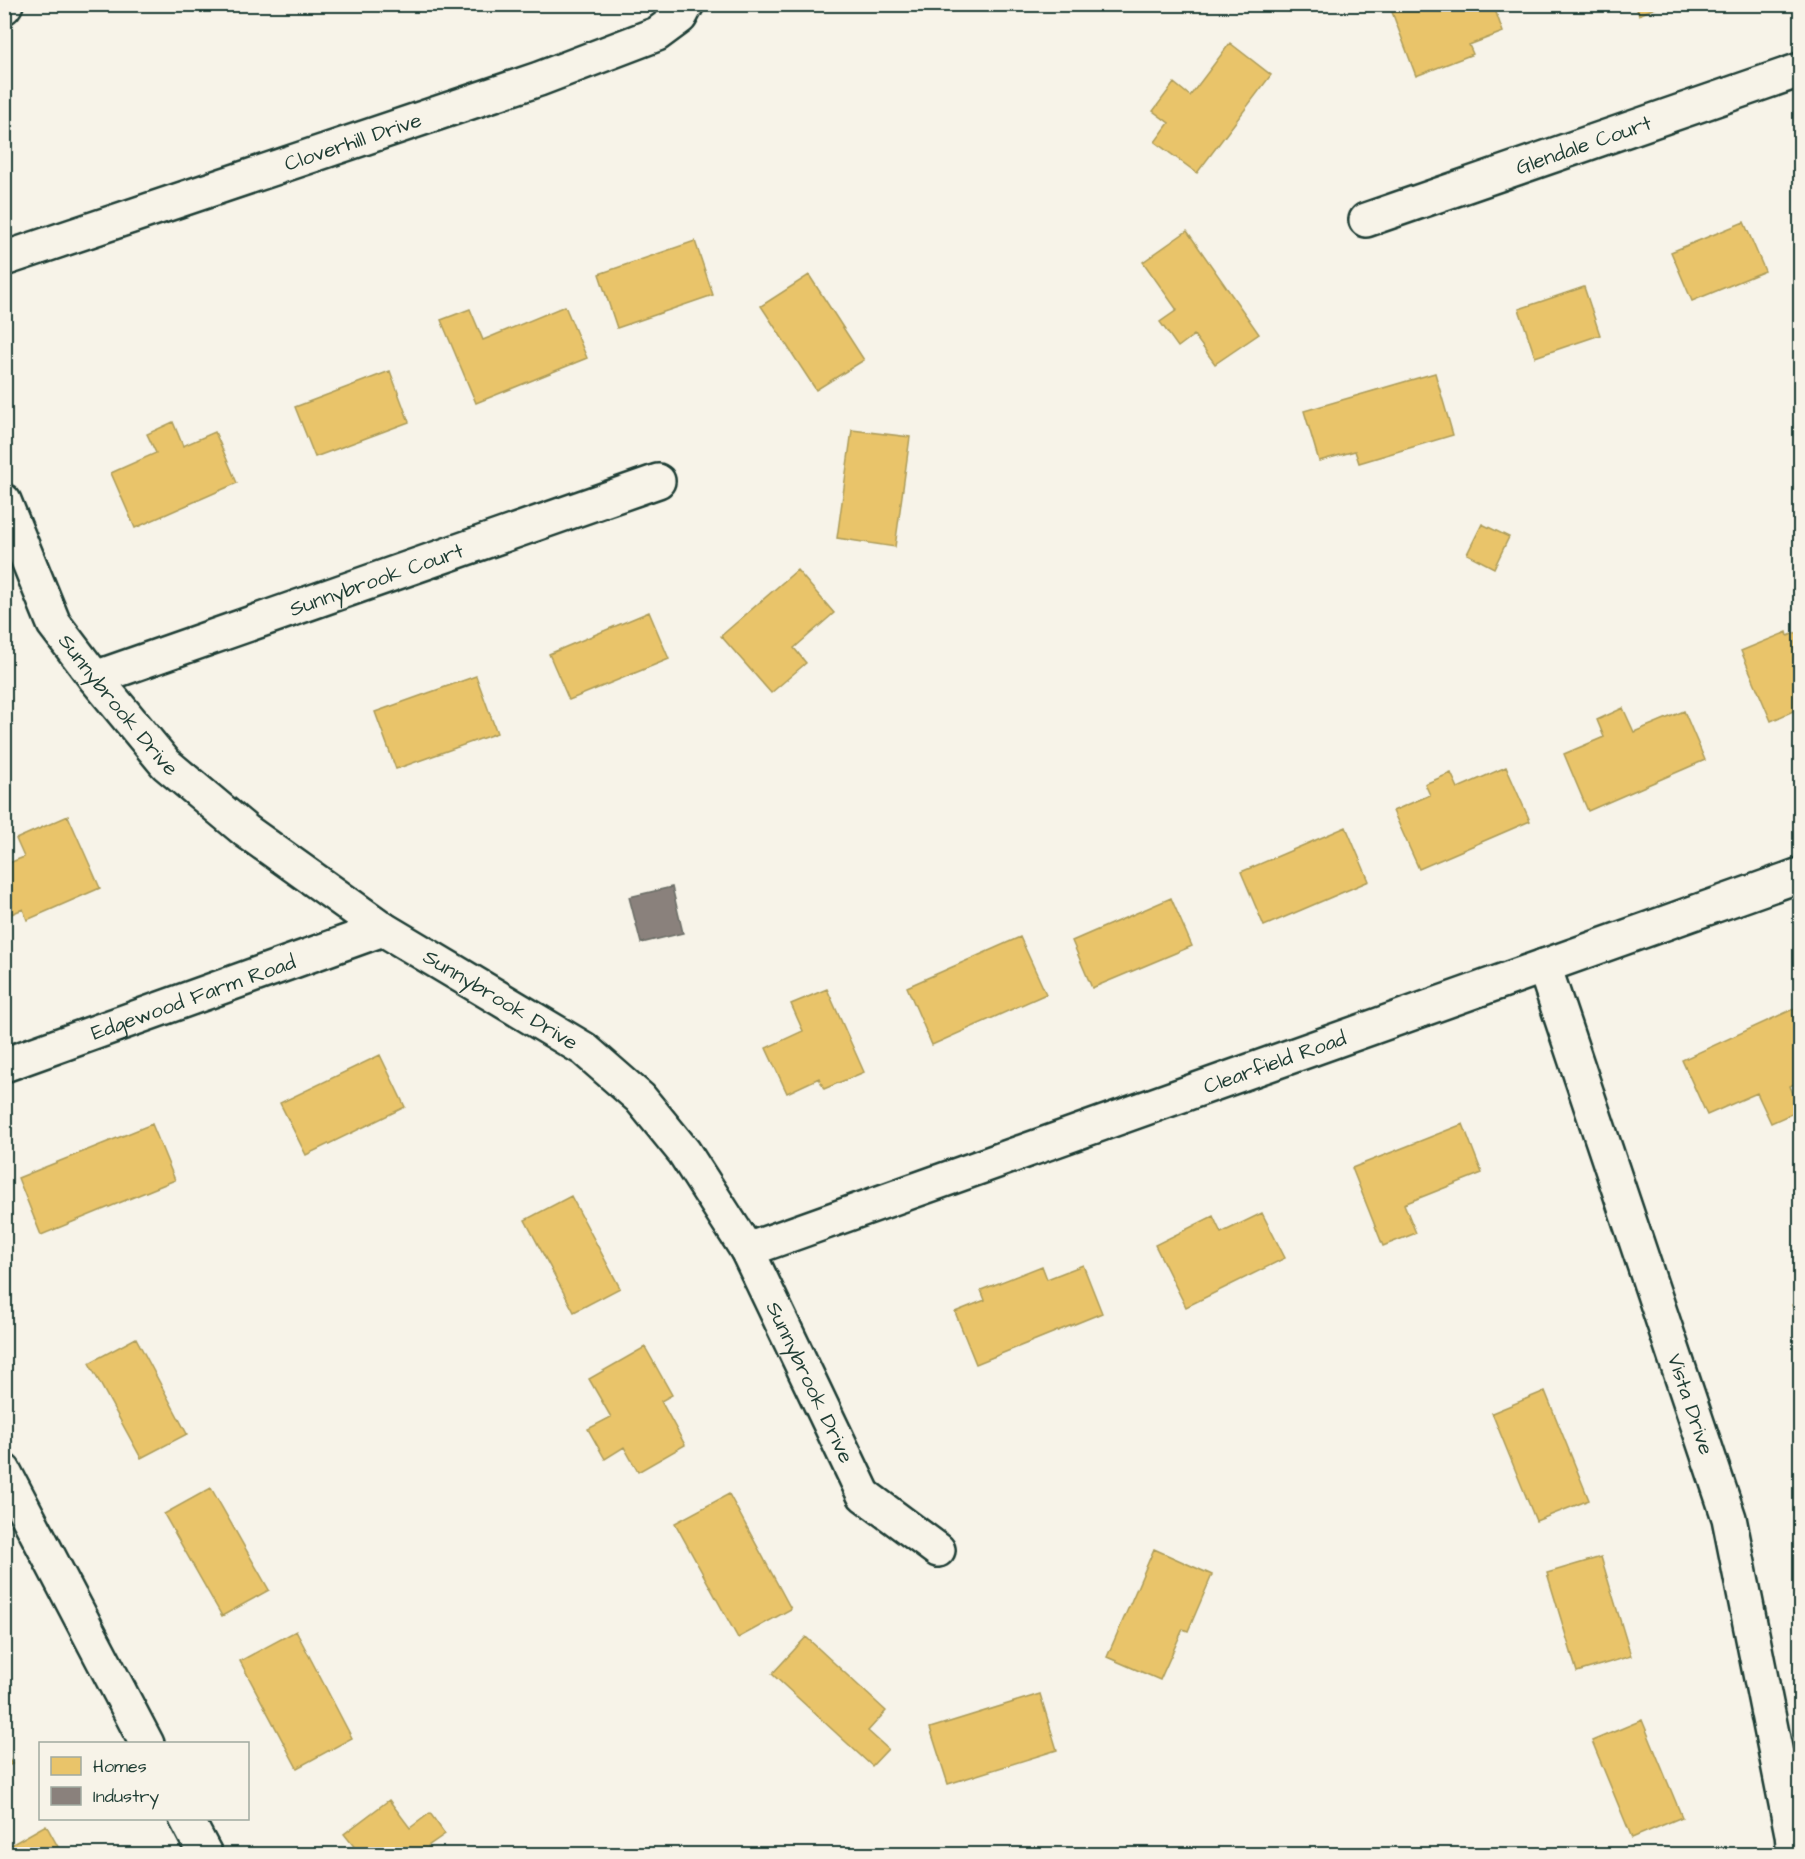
<svg xmlns="http://www.w3.org/2000/svg" width="1805" height="1859" font-family="'Architects Daughter',sans-serif">
<style>
.homes{fill:#e9c46a;stroke:#ac9c5a;stroke-width:1.5}
.industry{fill:#8a817c;stroke:#6a6d66;stroke-width:1.5}
.lines{fill:none;stroke-linecap:round;stroke-linejoin:round}
.minor-casing{stroke:#1f3d34;stroke-width:38}
.minor{stroke:#f7f3e8;stroke-width:33}
.labels{text-anchor:middle;dominant-baseline:central;stroke-width:6;stroke-linejoin:round;paint-order:stroke}
.street-label{font-size:21px;fill:#1f3d34;stroke:#f7f3e8}
</style>
<rect width="100%" height="100%" fill="#f7f3e8"/>
<filter id="ink" filterUnits="userSpaceOnUse"><feTurbulence type="fractalNoise" baseFrequency=".0167" numOctaves="2"/><feDisplacementMap in="SourceGraphic" scale="12" xChannelSelector="R" yChannelSelector="G"/><feConvolveMatrix kernelMatrix="1 2 1 2 8 2 1 2 1" color-interpolation-filters="sRGB"/></filter>
<g filter="url(#ink)">
<path class="homes" d="M1389,4H1493L1503,32L1469,45L1473,54L1416,76Z
M1635,4H1664L1639,15Z
M1230,43L1271,75L1197,173L1155,142L1169,123L1153,111L1174,83L1190,96Z
M1744,222L1765,271L1692,301L1671,252Z
M1187,231L1259,334L1215,364L1194,335L1178,347L1160,322L1177,310L1143,262Z
M695,241L713,295L617,328L599,274Z
M809,275L864,360L816,390L761,306Z
M1584,287L1600,335L1535,357L1519,309Z
M565,306L587,358L476,403L441,320L470,309L483,340Z
M390,371L409,422L315,457L295,407Z
M1435,373L1453,435L1359,463L1355,451L1319,461L1304,411Z
M173,422L183,446L215,432L237,483L135,528L111,473L156,453L147,434Z
M852,430L910,437L895,547L837,538Z
M1482,524L1509,537L1494,568L1467,554Z
M797,570L834,613L794,648L806,663L771,693L721,636Z
M649,612L669,659L569,700L549,654Z
M1800,631V708L1771,721L1741,651L1787,632L1788,636Z
M476,676L497,733L396,769L375,712Z
M1623,708L1634,732L1684,711L1705,760L1588,811L1564,754L1604,737L1597,720Z
M1506,767L1530,821L1419,869L1393,811L1430,795L1425,784L1451,773L1458,788Z
M68,816L100,888L27,920L23,909L4,917V865L24,857L16,839Z
M1346,827L1369,881L1264,926L1241,872Z
M1171,898L1192,946L1092,988L1072,941Z
M1020,937L1046,994L932,1045L907,987Z
M827,989L864,1072L824,1089L819,1078L787,1093L766,1048L803,1031L791,1004Z
M1800,1006V1081L1790,1086L1800,1110L1771,1123L1757,1093L1707,1115L1682,1060Z
M380,1055L405,1107L306,1155L280,1103Z
M152,1124L175,1180L41,1235L18,1178Z
M1463,1124L1482,1173L1404,1204L1416,1233L1383,1246L1352,1168Z
M571,1196L620,1288L574,1312L525,1220Z
M1262,1213L1285,1258L1186,1307L1155,1245L1213,1216L1221,1233Z
M1083,1265L1102,1313L976,1364L955,1312L985,1300L981,1290L1042,1266L1047,1279Z
M1800,1301V1323L1792,1305Z
M136,1338L187,1434L141,1458L89,1363Z
M645,1347L672,1395L661,1401L685,1445L638,1472L624,1447L605,1459L588,1429L611,1417L589,1379Z
M1545,1391L1589,1500L1536,1521L1492,1413Z
M211,1488L269,1590L222,1616L164,1514Z
M729,1494L791,1609L738,1638L675,1523Z
M1154,1549L1212,1575L1188,1631L1183,1629L1160,1680L1107,1657Z
M1601,1557L1631,1656L1577,1672L1547,1573Z
M296,1631L352,1738L297,1768L240,1661Z
M806,1637L886,1711L868,1731L888,1749L872,1766L772,1674Z
M1040,1694L1057,1750L948,1784L930,1728Z
M1642,1720L1682,1817L1632,1838L1592,1741Z
M4,1752L12,1764L4,1768Z
M389,1800L410,1828L430,1813L445,1834L428,1846L435,1854H360L344,1834Z
M46,1825L62,1854H4V1849Z"/>
<path class="industry" d="M672,887L683,933L641,943L629,897Z"/>
<g class="lines">
<defs>
<g id="minor">
<path d="M4,7L6,4"/>
<path id="s1" d="M1366,220L1800,70"/>
<path id="s2" d="M4,259L539,79L657,34L680,17L687,4"/>
<path id="s3" d="M4,501L54,624L95,678L166,764L246,831L383,929L584,1049L640,1098L684,1152L747,1250L864,1495L938,1550"/>
<path id="s4" d="M95,678L658,481"/>
<path id="s5" d="M1544,966L1729,1518L1792,1834L1794,1854"/>
<path id="s6" d="M4,1065L383,929"/>
<path id="s7" d="M747,1250L1800,875"/>
<path d="M4,1471L147,1744"/>
<path d="M186,1818L205,1854"/>
</g>
</defs>
<use href="#minor" class="minor-casing"/>
<use href="#minor" class="minor"/>
</g>
</g>
<g class="labels">
<g class="street-label">
<text stroke="none"><textPath href="#s2" startOffset="368">Cloverhill Drive</textPath></text>
<text stroke="none"><textPath href="#s1" startOffset="230">Glendale Court</textPath></text>
<text stroke="none"><textPath href="#s4" startOffset="298">Sunnybrook Court</textPath></text>
<text stroke="none"><textPath href="#s3" startOffset="236">Sunnybrook Drive</textPath></text>
<text stroke="none"><textPath href="#s6" startOffset="201">Edgewood Farm Road</textPath></text>
<text stroke="none"><textPath href="#s3" startOffset="722">Sunnybrook Drive</textPath></text>
<text stroke="none"><textPath href="#s7" startOffset="560">Clearfield Road</textPath></text>
<text stroke="none"><textPath href="#s3" startOffset="1226">Sunnybrook Drive</textPath></text>
<text stroke="none"><textPath href="#s5" startOffset="462">Vista Drive</textPath></text>
</g>
</g>
<rect width="1805" height="1859" fill="none" stroke="#f7f3e8" stroke-width="24"/>
<rect x="12" y="12" width="1781" height="1835" fill="none" stroke="#1f3d34" stroke-width="2" filter="url(#ink)"/>
<rect x="39" y="1742" width="210" height="78" fill="#f7f3e8" stroke="#a1aaa0" stroke-width="1.5"/>
<rect x="51" y="1757" width="30" height="18" fill="#e9c46a" stroke="#a1aaa0" stroke-width="1.5"/>
<text x="93" y="1772" font-size="18" fill="#1f3d34">Homes</text>
<rect x="51" y="1787" width="30" height="18" fill="#8a817c" stroke="#a1aaa0" stroke-width="1.5"/>
<text x="93" y="1802" font-size="18" fill="#1f3d34">Industry</text>
</svg>
